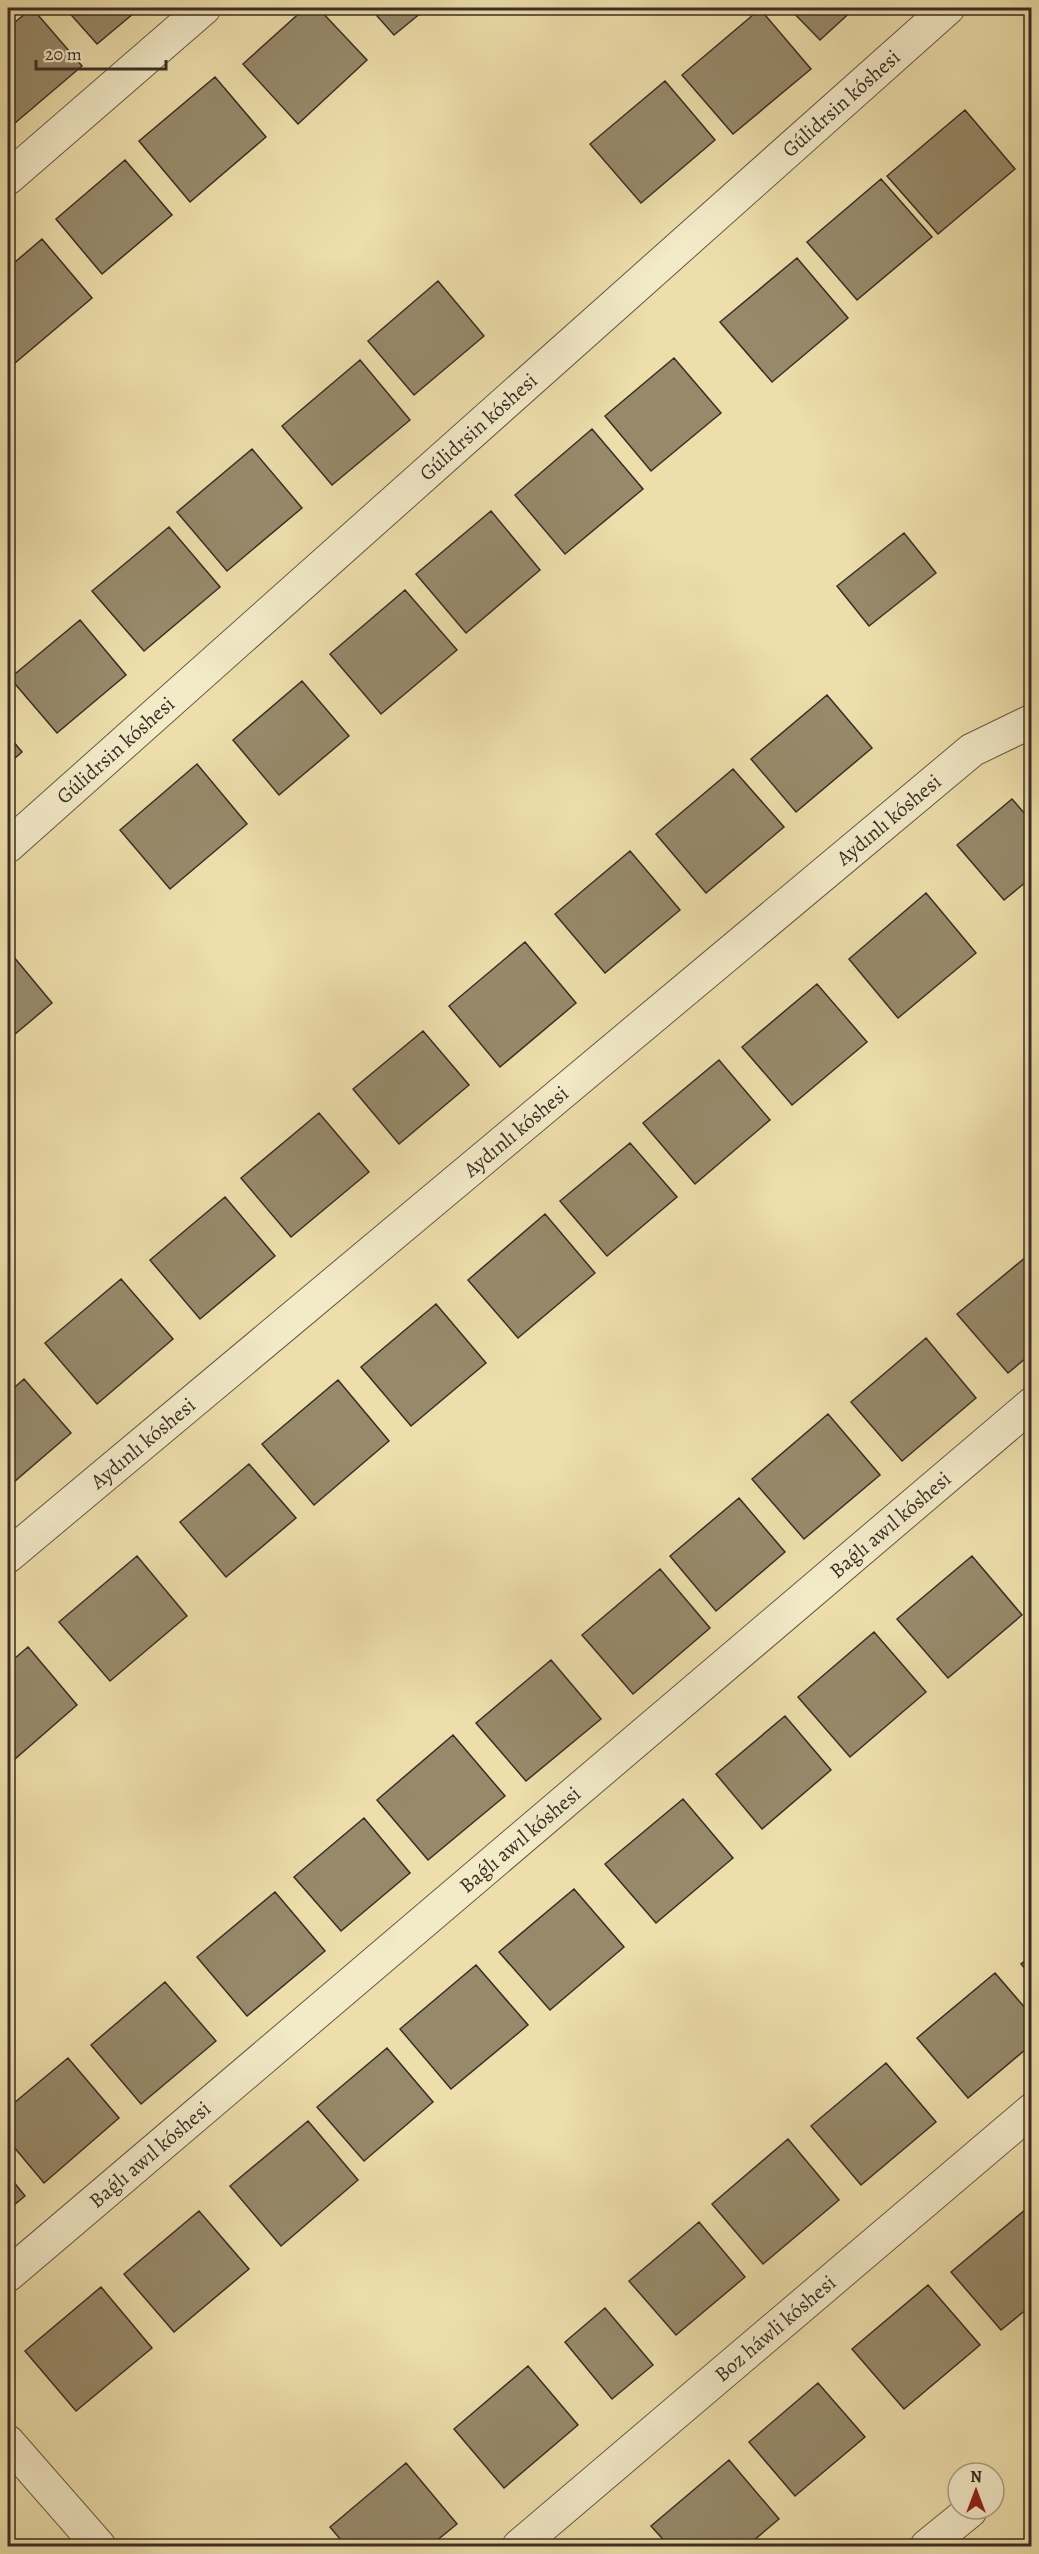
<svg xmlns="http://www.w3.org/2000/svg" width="1039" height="2554" font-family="Alegreya,serif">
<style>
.building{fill:#978a6b;stroke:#3a2e25;stroke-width:1.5}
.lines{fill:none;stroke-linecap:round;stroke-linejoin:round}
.minor-casing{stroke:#675a46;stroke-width:35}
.minor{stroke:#f3eac8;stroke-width:33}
.labels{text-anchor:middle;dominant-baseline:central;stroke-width:4.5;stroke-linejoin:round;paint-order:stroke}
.street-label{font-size:21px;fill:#3a2e25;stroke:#f3eac8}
</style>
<rect width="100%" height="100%" fill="#eddeab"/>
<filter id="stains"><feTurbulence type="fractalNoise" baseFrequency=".00333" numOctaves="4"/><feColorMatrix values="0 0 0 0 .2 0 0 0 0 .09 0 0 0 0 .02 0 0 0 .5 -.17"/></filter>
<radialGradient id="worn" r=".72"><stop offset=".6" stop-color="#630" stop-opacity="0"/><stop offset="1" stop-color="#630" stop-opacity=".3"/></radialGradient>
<path class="building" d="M32,8L82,66L8,129V28Z
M65,8H140L97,44Z
M305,8H318L367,60L298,124L243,64Z
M370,8H427L394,35Z
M789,8H855L820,40Z
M760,9L811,69L733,134L682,75Z
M215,77L266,137L190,202L139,141Z
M665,81L715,140L641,203L590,144Z
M965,110L1015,169L938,234L887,176Z
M125,160L172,215L102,274L56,219Z
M881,179L932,237L857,300L807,242Z
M42,239L92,298L15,363L8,355V268Z
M797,258L848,318L772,382L720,322Z
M438,281L484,336L414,395L368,341Z
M674,358L721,413L651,471L605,416Z
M360,360L410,420L332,485L282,426Z
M592,429L643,489L565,554L515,495Z
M252,449L302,508L227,571L177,512Z
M491,511L540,570L466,633L416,574Z
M169,527L220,587L144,651L92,591Z
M904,533L936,573L869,626L837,586Z
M405,590L457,650L381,714L330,654Z
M80,620L126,675L57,733L10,678Z
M302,681L349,736L279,795L233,740Z
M827,695L872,748L796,812L751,759Z
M8,735L22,752L8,764Z
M197,764L247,824L170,889L120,830Z
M733,769L784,827L706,893L656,834Z
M1012,799L1032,822V877L1004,900L957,845Z
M630,851L680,910L605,973L555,914Z
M926,893L976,953L898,1018L849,959Z
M525,942L576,1003L500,1067L449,1006Z
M8,950L52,1003L8,1040Z
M817,984L867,1042L792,1105L742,1047Z
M423,1031L469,1085L399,1144L353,1089Z
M719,1060L770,1120L695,1184L643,1123Z
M319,1113L369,1172L291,1237L241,1178Z
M630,1143L677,1197L607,1256L560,1201Z
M225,1197L275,1256L200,1319L150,1260Z
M545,1214L595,1273L518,1338L468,1280Z
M1032,1252V1353L1008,1373L957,1314Z
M121,1279L173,1339L97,1404L45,1343Z
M436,1304L486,1363L411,1426L361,1367Z
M926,1338L976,1398L902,1461L851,1402Z
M24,1379L71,1433L8,1487V1393Z
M338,1380L389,1441L314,1505L262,1444Z
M828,1414L880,1475L804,1539L752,1479Z
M249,1464L296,1518L226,1577L180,1522Z
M739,1498L785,1552L716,1611L670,1556Z
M137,1556L187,1616L110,1681L59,1622Z
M972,1556L1022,1615L948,1678L897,1619Z
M660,1569L710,1628L633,1694L582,1635Z
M874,1632L926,1692L850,1757L798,1697Z
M28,1647L77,1705L8,1765V1664Z
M551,1660L601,1719L526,1781L476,1723Z
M785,1716L831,1770L762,1829L716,1774Z
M453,1735L505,1796L428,1860L377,1800Z
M683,1799L733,1858L656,1923L605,1864Z
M364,1818L410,1873L341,1931L294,1877Z
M574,1889L624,1947L550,2010L499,1952Z
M275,1892L325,1951L247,2016L197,1957Z
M1032,1956V1977L1021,1964Z
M476,1965L528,2025L451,2089L400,2029Z
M995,1973L1032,2016V2044L968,2098L917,2038Z
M165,1982L216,2041L141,2104L91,2045Z
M387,2048L433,2102L364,2161L317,2107Z
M68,2058L119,2118L44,2183L8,2140V2108Z
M886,2063L936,2122L861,2185L811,2126Z
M308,2121L358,2180L281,2246L230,2186Z
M788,2139L839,2200L763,2264L712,2204Z
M8,2175L25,2196L8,2210Z
M1026,2209L1032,2215V2305L1001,2330L951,2272Z
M199,2211L249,2269L174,2332L124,2274Z
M699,2222L745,2277L676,2335L629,2281Z
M928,2285L980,2345L904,2409L852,2349Z
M101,2287L152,2348L76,2411L25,2351Z
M605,2308L653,2365L612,2399L565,2342Z
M528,2366L578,2425L504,2488L454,2429Z
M818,2383L865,2437L795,2496L749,2442Z
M729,2460L779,2519L747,2546H669L651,2526Z
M406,2463L457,2524L430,2546H346L330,2527Z"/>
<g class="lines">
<defs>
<g id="minor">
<path d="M8,178L204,8"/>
<path id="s1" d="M8,846L948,8"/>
<path id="s2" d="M8,1556L972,750L1032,721"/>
<path id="s3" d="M8,2275L1032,1404"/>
<path d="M8,2442L99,2546"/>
<path id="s4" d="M519,2546L1032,2110"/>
<path d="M927,2546L970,2511"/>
</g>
</defs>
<use href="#minor" class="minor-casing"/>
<use href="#minor" class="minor"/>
</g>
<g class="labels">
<g class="street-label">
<text stroke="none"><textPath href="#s1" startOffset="1116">Gúlidrsin kóshesi</textPath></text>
<text stroke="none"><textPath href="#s1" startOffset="630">Gúlidrsin kóshesi</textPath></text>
<text stroke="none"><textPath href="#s1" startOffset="144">Gúlidrsin kóshesi</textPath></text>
<text stroke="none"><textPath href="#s2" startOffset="1148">Aydınlı kóshesi</textPath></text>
<text stroke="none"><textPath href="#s2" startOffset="662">Aydınlı kóshesi</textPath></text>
<text stroke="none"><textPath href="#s2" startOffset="176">Aydınlı kóshesi</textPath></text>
<text stroke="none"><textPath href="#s3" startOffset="1158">Baǵlı awıl kóshesi</textPath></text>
<text stroke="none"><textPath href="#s3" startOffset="672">Baǵlı awıl kóshesi</textPath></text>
<text stroke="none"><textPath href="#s3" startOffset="186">Baǵlı awıl kóshesi</textPath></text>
<text stroke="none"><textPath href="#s4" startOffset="336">Boz háwli kóshesi</textPath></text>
</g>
</g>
<rect width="1039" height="2554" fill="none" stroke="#eddeab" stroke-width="30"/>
<rect x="9" y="9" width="1021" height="2536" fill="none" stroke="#3a2e25" stroke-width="3"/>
<rect x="15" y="15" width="1009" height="2524" fill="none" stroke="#3a2e25" stroke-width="1.5"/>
<g transform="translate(976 2491)"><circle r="28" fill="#f3eac8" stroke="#a99f87" stroke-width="1.5"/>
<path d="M0-4.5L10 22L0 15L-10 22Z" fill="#8f2418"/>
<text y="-9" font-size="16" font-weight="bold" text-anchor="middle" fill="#3a2e25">N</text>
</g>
<path d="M36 60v9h130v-9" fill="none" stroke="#3a2e25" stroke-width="3"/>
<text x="45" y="60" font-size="18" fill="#3a2e25" stroke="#f3eac8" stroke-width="4.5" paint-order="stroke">20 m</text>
<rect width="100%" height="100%" filter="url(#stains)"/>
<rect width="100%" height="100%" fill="url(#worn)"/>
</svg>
